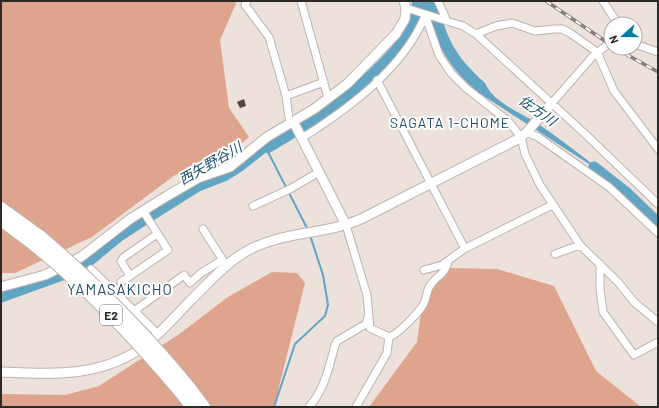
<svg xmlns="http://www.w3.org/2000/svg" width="659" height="408" font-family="Barlow,'Noto Sans JP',sans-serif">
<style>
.green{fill:#dfa48d}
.water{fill:#61a5c3}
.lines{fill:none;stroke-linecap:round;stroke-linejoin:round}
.stream{stroke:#61a5c3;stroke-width:2}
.river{stroke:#61a5c3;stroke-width:11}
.building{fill:#4f4642}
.street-casing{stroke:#beb2ae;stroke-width:9}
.secondary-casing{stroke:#beb2ae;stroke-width:11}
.highway-casing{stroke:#beb2ae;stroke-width:14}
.street{stroke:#fff;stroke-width:7}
.secondary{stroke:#fff;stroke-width:9}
.highway{stroke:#fff;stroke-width:12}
.rail-casing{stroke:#857e7a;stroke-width:3.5}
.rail{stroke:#fff;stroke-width:2;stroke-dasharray:6;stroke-linecap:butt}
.highway-bridge-casing{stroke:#beb2ae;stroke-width:14;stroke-linecap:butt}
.highway-bridge{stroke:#fff;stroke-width:12}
.labels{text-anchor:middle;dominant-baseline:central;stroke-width:4;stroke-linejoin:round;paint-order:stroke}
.shield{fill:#fff;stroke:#6c6968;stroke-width:1}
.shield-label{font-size:12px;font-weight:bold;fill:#2d2927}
.water-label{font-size:14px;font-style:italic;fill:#1b5268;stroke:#fff}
.neighbourhood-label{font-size:14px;letter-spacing:1px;fill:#1e4c60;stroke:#fff}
.quarter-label{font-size:15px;letter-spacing:1px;fill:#1e4c60;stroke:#fff}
</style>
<rect width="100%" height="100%" fill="#ede1dc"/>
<path class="green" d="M1,1H237L220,40L229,108L249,137L229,155L175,175L92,237L15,273H1Z
M448,268L497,269L554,286L596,371L641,407H369L417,342L423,298Z
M272,272L297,273L305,283L274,407H1V394L65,395L99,386L178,335L228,297Z"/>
<path class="water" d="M412,1H436C449,41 453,54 485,83C494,104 523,113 540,125C563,141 585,158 606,175L479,93C450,69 437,47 428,11L422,9C411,68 316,126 268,154L263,150L255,157L252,155C274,135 302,122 326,106C347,91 365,74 383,56C399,39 411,25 412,1Z"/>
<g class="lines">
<path class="stream" d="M268,152L308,230
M274,407L295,344L325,316L328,305L323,275L310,235"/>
<path class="river" d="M594,167L626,192L658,223
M1,297L62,275L89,261L118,237L141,222L196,187L224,176L240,166L264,147"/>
</g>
<path class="building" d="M244,99L246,106L240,108L237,102Z"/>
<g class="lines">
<defs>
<path id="street" d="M247,1L245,5L269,37L286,96L289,118L293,121
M301,1L328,98
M438,1L447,21
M603,1L618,24
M406,8L463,26L476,34L583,132L658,204
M425,15L439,55L451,73L466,88L508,121L521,137L525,154L540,185L580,245L618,282L634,302L658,322
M476,34L496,26L512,23L535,31L555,29H562L570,33L597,52L614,91L658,149
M635,44L658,52
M377,80L464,247V249L442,265L424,270
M286,96L324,82
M552,103L593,56L611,42
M527,132L538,137L609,187L658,233
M302,138C348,109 403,69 425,16
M253,206L290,189L319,172
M346,225L367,295L370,328L389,337L387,353L356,407
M203,229L224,262
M464,249L552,205
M555,254L580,245
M600,264V289L603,312L634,355L658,342
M91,269L158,334
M130,276L121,261L124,257L157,234
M121,282L168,250L143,211
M134,311L184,275L190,283L201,273L222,260
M389,337C397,335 420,312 424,303C427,298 426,291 430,286C435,277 447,273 448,261
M309,407C325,389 329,367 335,345L337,341L366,324L368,317"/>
<path id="secondary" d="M293,121L346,225
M1,287L45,275L81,257L130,219L167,196L198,178L230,167L267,137L314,109L347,84L396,34L405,19L406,8L404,1
M1,372C53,374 103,378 147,344C162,331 176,316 190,301C208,284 225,263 247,251C282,231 327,235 363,218L518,139L527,132L552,103"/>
<path id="highway" d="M1,208L41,237
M1,220L33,244
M189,387L204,407
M182,394L192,407"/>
</defs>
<use href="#street" class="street-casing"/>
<use href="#secondary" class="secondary-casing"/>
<use href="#highway" class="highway-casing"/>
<use href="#street" class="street"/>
<use href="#secondary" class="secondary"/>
<use href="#highway" class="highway"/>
<defs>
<path id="rail" d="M546,1L611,45
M615,48L658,72"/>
</defs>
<use href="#rail" class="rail-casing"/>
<use href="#rail" class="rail"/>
<defs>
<path id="highway-bridge" d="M41,237C95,283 144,332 189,387
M33,244C89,289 136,340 182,394"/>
</defs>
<use href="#highway-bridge" class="highway-bridge-casing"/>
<use href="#highway-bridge" class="highway-bridge"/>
</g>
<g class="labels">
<rect class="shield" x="100" y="305" width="22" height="20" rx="3"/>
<g class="shield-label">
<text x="111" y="315">E2</text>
</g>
<g class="water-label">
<text transform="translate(538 110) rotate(35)">佐方川</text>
<text transform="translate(210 163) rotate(-30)">西矢野谷川</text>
</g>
<g class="neighbourhood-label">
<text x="450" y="122">SAGATA 1-CHOME</text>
</g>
<g class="quarter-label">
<text x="120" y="289">YAMASAKICHO</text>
</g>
</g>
<rect width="659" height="408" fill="none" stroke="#2d2927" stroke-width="4"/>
<g transform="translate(623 36) rotate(249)"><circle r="19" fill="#ffffff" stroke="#aba9a9"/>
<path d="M0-3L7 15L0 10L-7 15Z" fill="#007ba2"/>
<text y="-6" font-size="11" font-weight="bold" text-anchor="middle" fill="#2d2927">N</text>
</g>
</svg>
